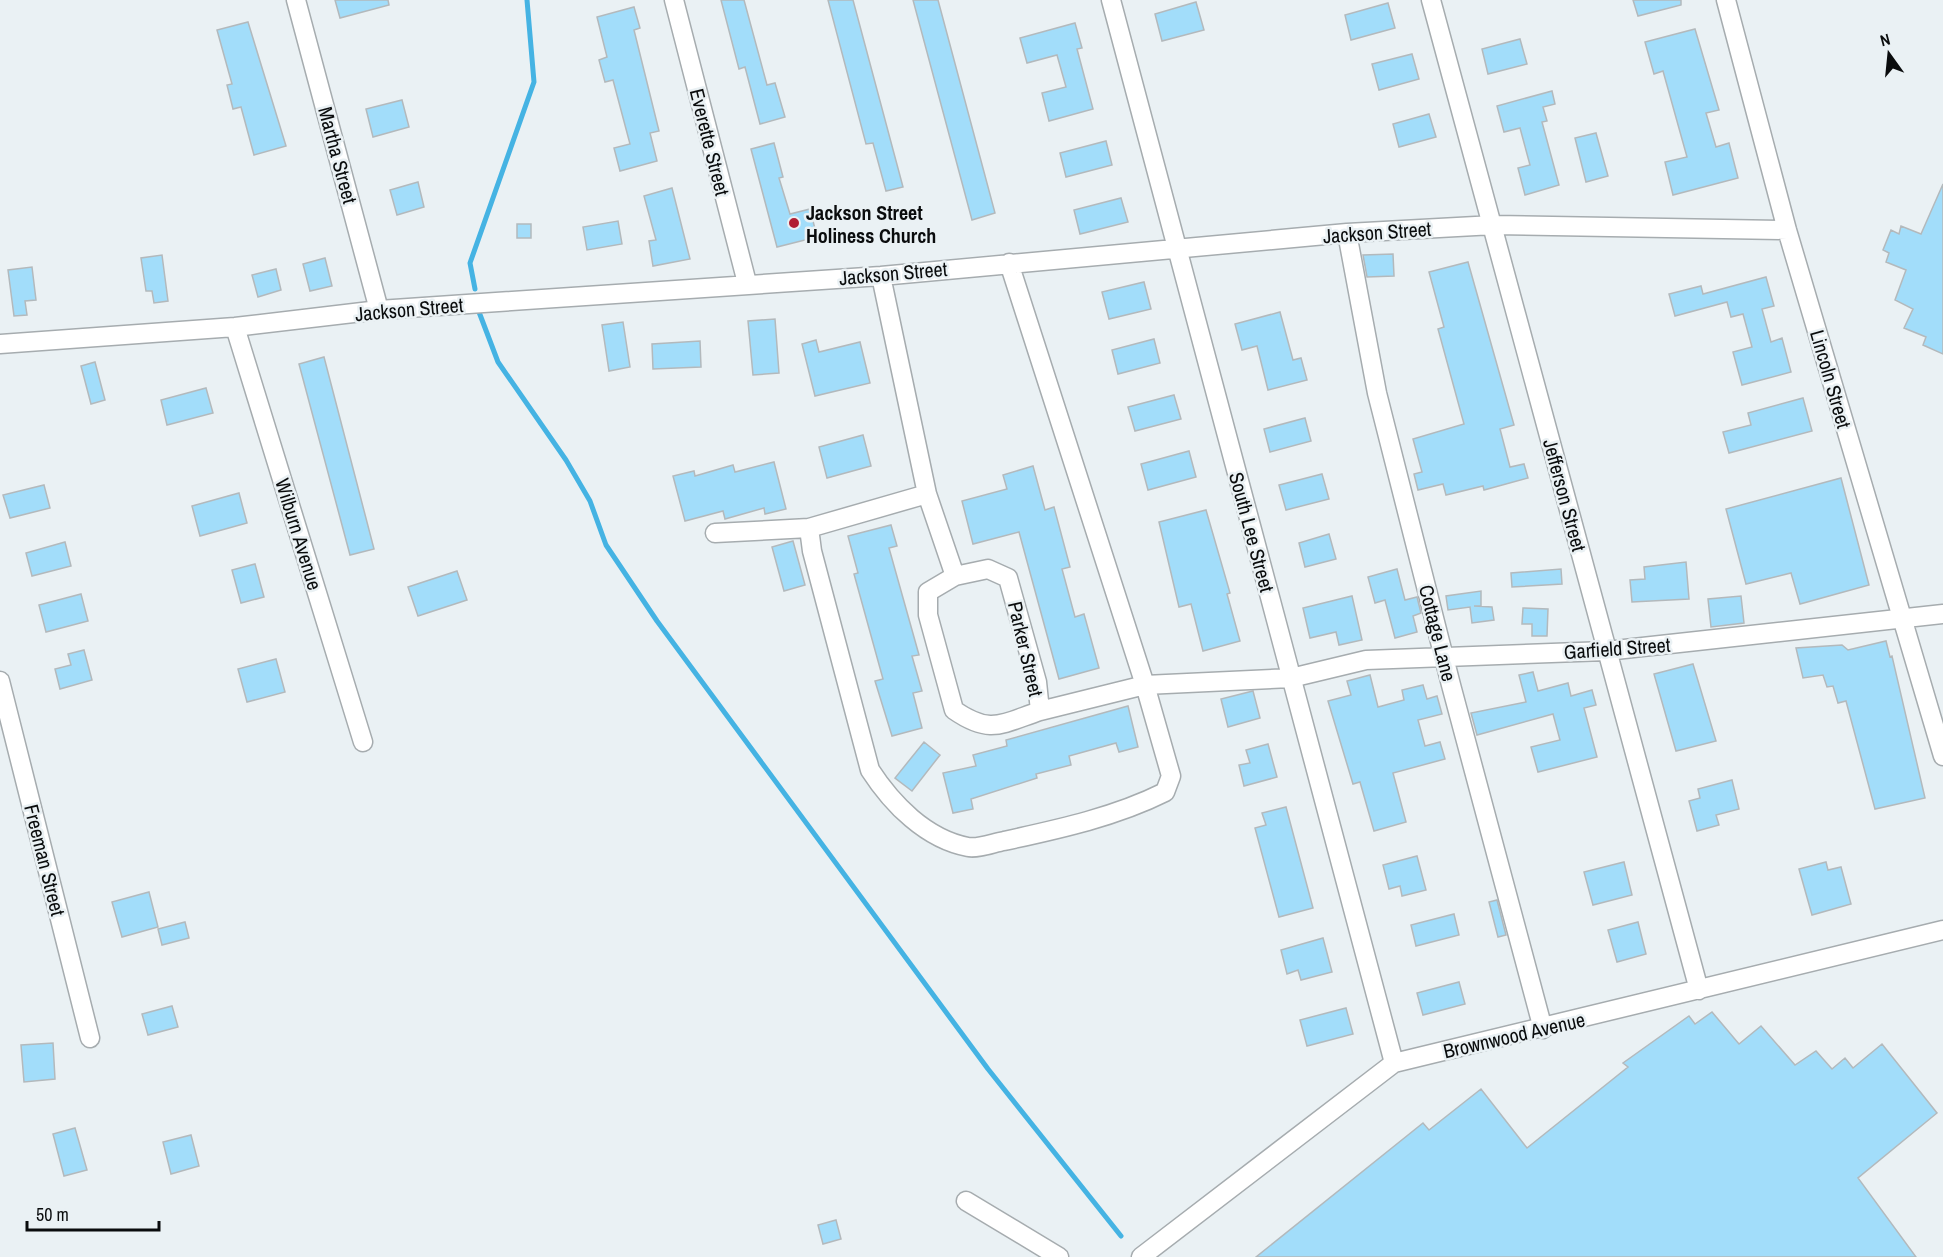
<svg xmlns="http://www.w3.org/2000/svg" width="1943" height="1257" font-family="'Archivo Narrow',sans-serif">
<style>
.lines{fill:none;stroke-linecap:round;stroke-linejoin:round}
.stream{stroke:#45b3e3;stroke-width:5}
.building{fill:#a2ddfa;stroke:#b3b9bc;stroke-width:1.5}
.street-casing{stroke:#a6acaf;stroke-width:21}
.street{stroke:#fff;stroke-width:18}
.poi-dot{fill:#b11e32;stroke:#eaf1f4;stroke-width:2}
.labels{text-anchor:middle;dominant-baseline:central;stroke-width:5;stroke-linejoin:round;paint-order:stroke}
.street-label{font-size:20px;fill:#0a0c0d;stroke:#eaf1f4}
.poi-label{font-size:20px;font-weight:bold;fill:#0a0c0d;stroke:#eaf1f4;text-anchor:start}
</style>
<rect width="100%" height="100%" fill="#eaf1f4"/>
<g class="lines">
<path class="stream" d="M475,289L470,263L534,82L527,0
M479,312L498,362L566,460L590,501L606,545L657,621L988,1069L1121,1236"/>
</g>
<path class="building" d="M335,0H388L389,5L340,18Z
M721,0H744L767,85L775,83L785,117L760,124L745,67L739,69Z
M828,0H853L903,187L886,191L873,143L866,144Z
M913,0H938L995,213L972,220Z
M1633,0H1681V5L1638,16Z
M1196,2L1204,30L1162,41L1155,14Z
M1388,3L1395,28L1351,40L1345,15Z
M634,7L640,28L634,30L659,131L650,133L657,161L620,171L614,148L630,144L613,80L605,82L599,60L607,57L597,17Z
M248,22L286,146L254,155L241,107L233,109L227,85L232,84L217,30Z
M1075,23L1082,48L1077,49L1093,109L1049,121L1042,93L1066,87L1057,55L1027,63L1020,38Z
M1695,29L1719,110L1706,113L1716,147L1729,143L1738,178L1673,195L1665,162L1687,157L1663,71L1654,74L1645,42Z
M1520,39L1527,64L1488,74L1482,49Z
M1412,54L1419,79L1379,90L1372,64Z
M1552,91L1555,104L1543,107L1547,121L1542,122L1559,185L1525,195L1518,168L1530,165L1520,128L1504,132L1497,106Z
M402,100L409,127L373,137L366,109Z
M1429,114L1436,137L1399,147L1393,124Z
M1596,133L1608,176L1586,182L1575,138Z
M1106,141L1112,165L1066,177L1060,153Z
M774,143L783,177L779,178L790,214L810,209L817,237L777,247L751,149Z
M418,182L424,207L397,215L390,190Z
M1943,184V354L1923,345L1926,337L1904,328L1913,309L1895,300L1906,270L1886,262L1889,253L1883,250L1891,230L1899,234L1901,226L1921,234Z
M672,188L690,259L653,266L649,241L656,240L644,196Z
M1121,198L1128,222L1080,234L1074,210Z
M618,221L622,244L587,250L583,227Z
M517,224H531V238H517Z
M1393,254L1394,276L1367,277L1363,255Z
M162,255L168,301L154,303L152,291H146L141,258Z
M325,258L332,286L310,291L303,264Z
M1468,262L1514,425L1500,429L1510,467L1524,464L1528,478L1484,490L1483,486L1446,495L1443,484L1418,490L1414,474L1422,472L1413,439L1464,424L1438,329L1444,327L1429,272Z
M32,267L36,300L25,301L27,315L14,316L8,270Z
M276,269L281,290L258,297L252,275Z
M1766,277L1774,306L1762,309L1771,342L1782,338L1791,372L1742,385L1733,352L1752,347L1743,314L1731,317L1727,302L1675,316L1669,294L1701,286L1703,294Z
M1144,282L1151,309L1109,319L1102,292Z
M1280,312L1293,360L1301,358L1307,380L1268,390L1257,346L1242,350L1235,324Z
M775,319L779,373L753,375L748,321Z
M623,322L630,367L609,371L602,325Z
M1154,339L1160,363L1118,374L1112,350Z
M816,340L819,352L860,342L870,383L815,396L802,344Z
M700,341L701,367L653,369L652,344Z
M324,357L374,549L350,555L299,364Z
M95,362L105,400L91,404L81,366Z
M206,388L213,413L167,425L161,400Z
M1174,395L1181,419L1135,431L1128,407Z
M1803,398L1812,431L1729,453L1723,432L1751,425L1748,413Z
M1305,418L1311,441L1270,452L1264,429Z
M863,435L871,466L827,478L819,447Z
M1189,451L1196,477L1148,490L1141,464Z
M774,462L786,509L765,514L764,508L725,519L723,511L685,521L673,476L694,471L695,476L733,465L735,472Z
M1033,466L1045,510L1054,507L1070,567L1062,569L1075,617L1084,614L1099,668L1059,679L1019,532L973,544L962,501L1007,489L1003,475Z
M1322,474L1329,499L1286,510L1279,485Z
M1841,478L1869,585L1800,604L1791,573L1746,584L1726,509Z
M44,485L50,508L10,518L3,495Z
M239,493L247,523L200,536L192,506Z
M1206,510L1230,593L1227,594L1240,641L1203,651L1191,604L1179,607L1159,522Z
M891,525L897,546L889,548L919,655L912,656L922,691L913,693L922,728L892,736L875,681L883,679L854,574L858,573L848,536Z
M1329,534L1336,559L1305,567L1299,543Z
M793,541L805,585L784,591L772,547Z
M65,542L71,566L32,576L26,553Z
M1686,562L1689,599L1632,602L1630,580L1645,579L1644,567Z
M255,564L264,597L241,603L232,570Z
M1397,569L1405,600L1417,597L1421,613L1413,616L1417,632L1395,638L1385,600L1375,603L1368,577Z
M1561,569L1562,584L1512,587L1511,573Z
M457,571L467,600L418,616L408,587Z
M1481,591V606H1474L1492,607L1494,620L1472,623L1470,607L1448,610L1446,596Z
M81,594L88,621L46,632L39,605Z
M1352,596L1362,640L1339,645L1336,632L1310,638L1303,608Z
M1741,596L1744,623L1711,627L1708,599Z
M1523,608L1548,609L1547,636H1532V624H1522Z
M1886,641L1890,657L1892,656L1925,798L1875,809L1846,701L1838,703L1833,686L1827,687L1823,675L1803,678L1796,648L1842,645L1848,650Z
M84,650L92,680L60,689L55,669L71,665L68,654Z
M276,659L285,692L247,702L238,669Z
M1693,664L1716,741L1676,751L1654,674Z
M1533,672L1538,691L1568,683L1571,696L1592,690L1596,705L1584,708L1597,757L1538,772L1531,747L1560,740L1553,714L1477,735L1471,713L1526,702L1519,675Z
M1370,675L1378,707L1404,700L1402,690L1423,685L1427,699L1437,696L1442,714L1418,720L1425,746L1440,742L1445,759L1393,773L1406,822L1374,831L1360,782L1353,784L1328,701L1351,695L1347,681Z
M1253,691L1260,718L1228,727L1221,699Z
M1128,706L1138,747L1119,752L1116,743L1069,756L1071,765L1036,774L1037,778L971,799L973,809L953,813L943,773L976,766L973,755L1007,746L1006,740Z
M924,742L940,755L912,791L895,778Z
M1268,744L1277,777L1244,786L1239,765L1250,763L1246,750Z
M1732,780L1739,809L1716,815L1719,825L1697,831L1689,801L1700,798L1698,789Z
M1286,807L1313,908L1279,917L1255,828L1266,825L1262,813Z
M1417,856L1426,890L1402,896L1400,886L1389,889L1383,865Z
M1624,862L1632,895L1593,905L1584,872Z
M1826,862L1828,870L1841,867L1851,904L1812,915L1799,869Z
M149,892L158,927L122,937L112,902Z
M1497,900L1506,935L1498,937L1489,902Z
M1454,914L1459,935L1416,946L1411,925Z
M185,922L189,938L162,945L158,929Z
M1638,922L1646,954L1617,962L1608,930Z
M1323,938L1332,972L1301,980L1298,970L1287,974L1281,950Z
M1459,982L1465,1004L1423,1015L1417,993Z
M172,1006L178,1027L148,1035L142,1014Z
M1346,1008L1353,1034L1307,1046L1300,1020Z
M1712,1012L1739,1044L1761,1026L1795,1065L1816,1051L1832,1069L1845,1058L1853,1068L1882,1044L1937,1113L1858,1178L1916,1257H1256L1423,1123L1429,1130L1481,1089L1527,1148L1628,1067L1623,1063L1689,1016L1695,1024Z
M53,1043L55,1079L24,1082L21,1045Z
M75,1128L87,1170L64,1176L53,1134Z
M191,1135L199,1166L171,1174L163,1142Z
M836,1220L841,1239L823,1244L818,1225Z"/>
<g class="lines">
<defs>
<path id="street" d="M296,0L379,310
M674,0L747,283
M1111,0L1394,1063
M1431,0C1523,329 1608,660 1699,990
M1726,0L1787,230L1943,756
M1347,233L1377,393L1451,685L1543,1029
M881,276L927,494L955,576L928,592V615L954,710C990,735 1001,724 1040,711L1037,682L1008,578L988,569L955,576
M235,327L363,742
M0,344L235,327L379,310L881,276L1347,233L1494,225L1787,230
M809,528L812,551L870,770C892,804 926,839 968,847C978,849 993,843 1004,841C1059,829 1115,817 1165,792L1171,776L1145,685L1009,263
M715,533L809,528L927,494
M0,681L90,1038
M1040,711L1145,685L1291,678L1366,660L1606,651L1943,614
M966,1201L1059,1257
M1141,1257L1394,1063L1943,930"/>
</defs>
<use href="#street" class="street-casing"/>
<use href="#street" class="street"/>
</g>
<circle class="poi-dot" cx="794" cy="223" r="6"/>
<g class="labels">
<g class="street-label">
<text transform="translate(710 142) rotate(76)">Everette Street</text>
<text transform="translate(338 155) rotate(75)">Martha Street</text>
<text transform="translate(1377 232) rotate(-4)">Jackson Street</text>
<text transform="translate(893 273) rotate(-5)">Jackson Street</text>
<text transform="translate(409 309) rotate(-5)">Jackson Street</text>
<text transform="translate(1831 379) rotate(74)">Lincoln Street</text>
<text transform="translate(1565 495) rotate(75)">Jefferson Street</text>
<text transform="translate(1252 532) rotate(75)">South Lee Street</text>
<text transform="translate(299 534) rotate(73)">Wilburn Avenue</text>
<text transform="translate(1438 633) rotate(76)">Cottage Lane</text>
<text transform="translate(1617 648) rotate(-4)">Garfield Street</text>
<text transform="translate(1026 649) rotate(77)">Parker Street</text>
<text transform="translate(45 860) rotate(76)">Freeman Street</text>
<text transform="translate(1514 1035) rotate(-13)">Brownwood Avenue</text>
</g>
<g class="poi-label">
<text x="806" y="212">Jackson Street<tspan x="806" dy="23">Holiness Church</tspan></text>
</g>
</g>
<g transform="translate(1889 54) rotate(345)" stroke="#eaf1f4" stroke-width="4.5" paint-order="stroke">
<path d="M0-4.5L10 22L0 15L-10 22Z" fill="#0a0c0d"/>
<text y="-9" font-size="16" font-weight="bold" text-anchor="middle" fill="#0a0c0d">N</text>
</g>
<path d="M27 1221v9h132v-9" fill="none" stroke="#0a0c0d" stroke-width="3"/>
<text x="36" y="1221" font-size="18" fill="#0a0c0d" stroke="#eaf1f4" stroke-width="4.5" paint-order="stroke">50 m</text>
</svg>
